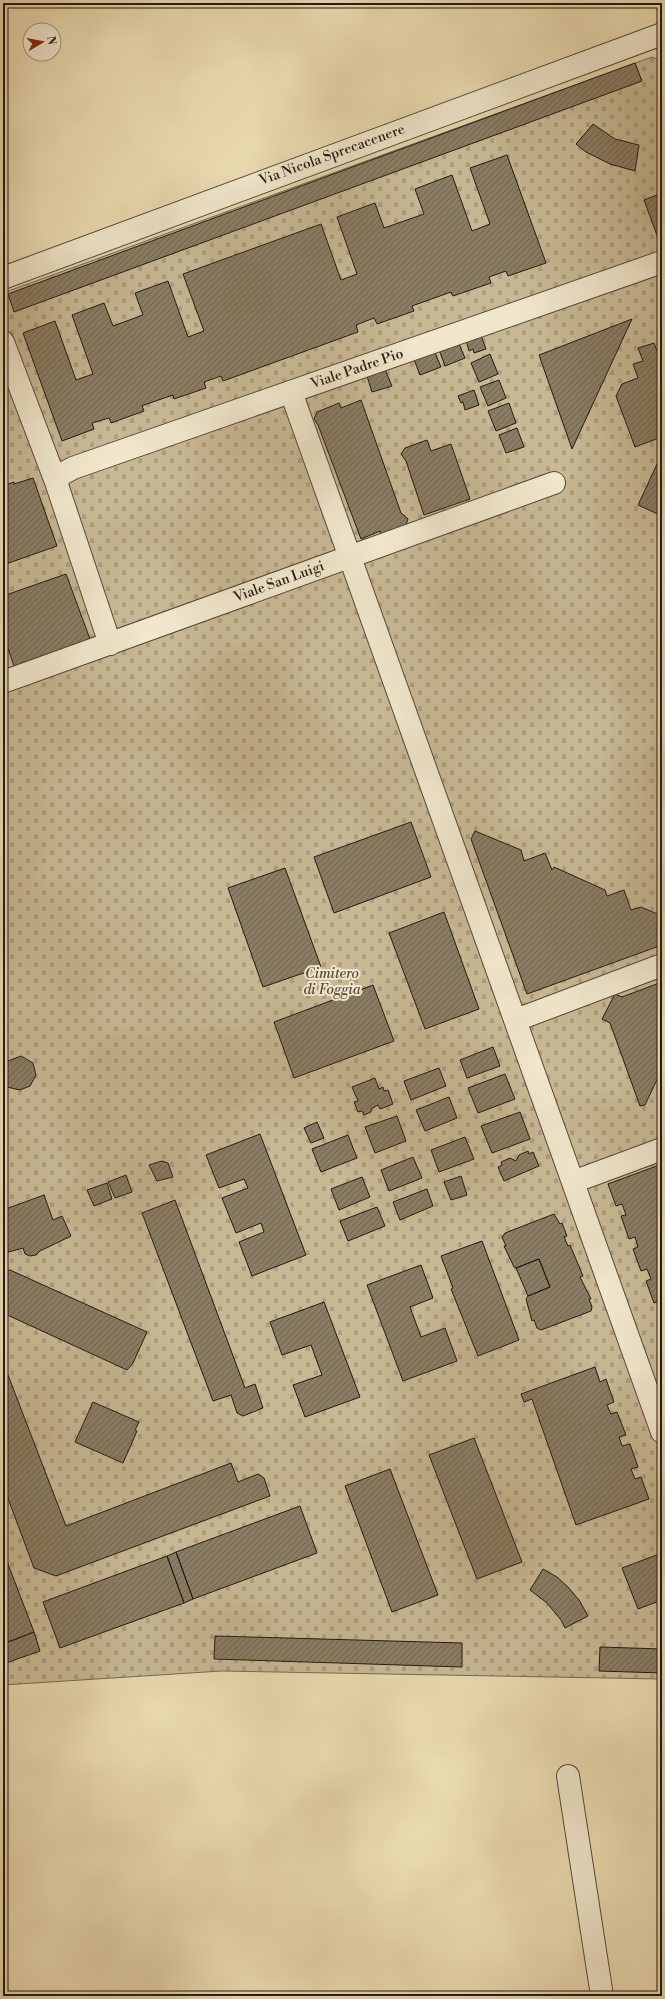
<svg xmlns="http://www.w3.org/2000/svg" width="665" height="1999" font-family="'Libre Bodoni',serif">
<style>
.cemetery{fill:url(#cemetery-stones);stroke:#766954}
.building{fill:url(#building-hatch);stroke:#231912}
.lines{fill:none;stroke-linecap:round;stroke-linejoin:round}
.minor-casing{stroke:#55493a;stroke-width:24}
.minor{stroke:#f1e7cc;stroke-width:22}
.labels{text-anchor:middle;dominant-baseline:central;stroke-width:4;stroke-linejoin:round;paint-order:stroke}
.street-label{font-size:14px;fill:#231912;stroke:#f1e7cc}
.park-label{font-size:14px;font-style:italic;fill:#554939;stroke:#f1e7cc}
</style>
<defs>
<pattern id="cemetery-stones" width="16" height="16" patternUnits="userSpaceOnUse"><rect width="16" height="16" fill="#c8b995"/><path d="M2 7V4a2 2 0 0 1 4 0v3zM10 15v-3a2 2 0 0 1 4 0v3z" fill="#ac9e7f"/></pattern>
<pattern id="building-hatch" width="6" height="6" patternUnits="userSpaceOnUse"><rect width="6" height="6" fill="#8a7d64"/><path d="M-1 1l2-2M0 6l6-6M5 7l2-2" fill="none" stroke="#706651"/></pattern>
</defs>
<rect width="100%" height="100%" fill="#eadab0"/>
<filter id="stains"><feTurbulence type="fractalNoise" baseFrequency=".005" numOctaves="4"/><feColorMatrix values="0 0 0 0 .2 0 0 0 0 .09 0 0 0 0 .02 0 0 0 .5 -.17"/></filter>
<radialGradient id="worn" r=".72"><stop offset=".6" stop-color="#630" stop-opacity="0"/><stop offset="1" stop-color="#630" stop-opacity=".3"/></radialGradient>
<path class="cemetery" d="M652,57L662,61V1679L221,1671L3,1685V293Z"/>
<path class="building" d="M635,63L642,81L14,312L8,294Z
M593,124L615,139L639,145L635,171L610,164L586,152L576,144Z
M507,155L546,263L508,276L506,271L489,277L491,283L453,296L451,292L412,306L414,311L377,324L374,318L356,325L358,332L223,381L221,376L204,382L206,388L174,399L173,395L144,405L142,406L144,411L111,423L109,418L92,423L94,429L62,441L23,333L55,321L76,380L93,374L72,315L104,303L113,326L143,315L135,293L168,281L188,337L204,331L183,274L321,224L341,280L357,274L337,217L375,203L384,228L424,214L415,189L452,175L472,231L490,224L470,168Z
M662,193V236L658,238L644,200Z
M632,319L572,449L539,355Z
M480,333L486,349L474,353L473,349L469,351L466,340Z
M457,339L465,358L445,366L438,347Z
M654,343L657,351L662,349V437L635,447L616,396L622,384L638,378L633,364L643,361L638,348Z
M433,348L441,367L420,375L413,357Z
M490,354L498,374L479,382L471,363Z
M384,367L392,386L372,392L366,373Z
M499,380L506,398L488,406L480,387Z
M474,390L479,405L465,410L463,402L461,403L458,396Z
M361,400L401,513L408,519L405,527L381,537L380,531L361,539L318,425L314,419L317,412L339,403L341,408Z
M509,403L516,423L496,431L488,411Z
M517,428L524,447L506,453L499,435Z
M427,440L431,451L451,444L470,499L424,515L406,461L401,454L405,448Z
M662,459V516L638,505L659,460Z
M33,478L57,546L3,565V486L14,482V484Z
M66,574L90,639L14,666L3,634V596Z
M411,822L431,877L334,913L314,857Z
M475,831L521,850L524,861L545,853L552,870L554,867L605,890L607,896L624,890L631,910L641,907L662,916V945L527,994L471,839Z
M285,868L321,967L263,987L228,888Z
M444,912L479,1009L425,1029L389,933Z
M662,982V1069L645,1105L640,1106L610,1023L602,1019L615,994L622,997Z
M373,985L394,1041L294,1078L274,1022Z
M493,1047L500,1066L467,1078L460,1060Z
M21,1056L33,1063L36,1075L30,1086L20,1090L7,1087L3,1073L8,1061Z
M439,1068L446,1086L411,1100L404,1081Z
M505,1074L515,1099L478,1113L468,1088Z
M375,1078L379,1089L383,1087L384,1091L388,1090L393,1104L380,1109L378,1105L371,1109V1112L364,1115L362,1111L358,1112L354,1102L358,1101L352,1087Z
M449,1097L457,1118L425,1131L416,1110Z
M520,1112L530,1139L492,1153L481,1126Z
M397,1116L406,1141L375,1153L365,1127Z
M317,1122L324,1138L311,1143L304,1128Z
M260,1134L306,1255L252,1276L239,1242L264,1232L261,1223L236,1233L222,1198L248,1188L244,1179L219,1188L206,1155Z
M348,1135L357,1158L321,1172L312,1149Z
M465,1137L474,1159L439,1172L431,1150Z
M528,1151L529,1154L533,1152L539,1166L504,1181L498,1167L502,1165L501,1162L510,1158L516,1161L519,1155Z
M413,1157L422,1178L389,1191L381,1170Z
M162,1161L168,1163L173,1177L157,1181L149,1165Z
M662,1164V1308L659,1301L654,1303L646,1281L651,1279L647,1269L641,1271L633,1249L638,1247L635,1237L629,1239L621,1216L626,1215L622,1204L616,1206L608,1184Z
M126,1175L132,1192L115,1198L108,1182Z
M461,1176L467,1195L451,1200L444,1182Z
M362,1177L370,1197L339,1210L331,1189Z
M107,1183L112,1199L94,1206L87,1190Z
M427,1189L433,1206L400,1220L393,1202Z
M44,1195L53,1220L62,1216L71,1236L40,1251L36,1255L30,1256L25,1254L23,1248L5,1253L3,1248V1210Z
M175,1200L245,1388L255,1384L263,1408L243,1416L237,1413L231,1395L213,1401L142,1213Z
M377,1207L385,1226L348,1241L340,1221Z
M554,1214L560,1224L562,1223L567,1236L564,1237L568,1246L570,1245L583,1276L580,1277L591,1299H589L592,1307L591,1311L541,1330L537,1328L534,1320L532,1321L526,1299L528,1296L550,1287L539,1259L516,1268L514,1267L504,1246H506L502,1237L505,1233Z
M482,1241L519,1340L478,1356L451,1289L453,1288L441,1256Z
M539,1259L550,1287L528,1296L516,1268Z
M421,1265L433,1298L410,1307L421,1337L445,1328L457,1361L403,1381L367,1285Z
M10,1270L147,1332L133,1363L127,1370L3,1313V1271Z
M324,1302L360,1397L305,1417L293,1385L322,1375L311,1345L282,1355L270,1322Z
M3,1362L66,1526L231,1463L238,1482L258,1474L264,1478L270,1496L56,1576L34,1568L3,1485Z
M595,1367L600,1382L606,1379L614,1402L607,1405L611,1414L617,1412L626,1435L619,1437L622,1446L630,1444L638,1467L631,1469L635,1479L641,1477L649,1499L576,1525L532,1399L524,1402L521,1394Z
M93,1402L139,1422L135,1430L137,1431L123,1463L75,1442Z
M474,1438L522,1562L477,1579L429,1455Z
M390,1469L438,1595L392,1612L345,1486Z
M300,1506L317,1553L193,1599L176,1552Z
M3,1551L34,1632L3,1644Z
M176,1552L193,1599L184,1603L167,1556Z
M662,1553V1600L638,1609L622,1568Z
M167,1556L184,1603L60,1648L43,1602Z
M543,1569L557,1577L568,1587L579,1600L588,1616L565,1628L561,1620L547,1603L530,1590Z
M34,1632L40,1651L6,1663L3,1654V1644Z
M215,1636L462,1643V1667L214,1659Z
M600,1647L662,1649V1673L599,1671Z"/>
<g class="lines">
<defs>
<path id="minor" d="M3,278L662,34
M3,342L56,482L110,644
M291,392L662,1432
M56,482L62,474L73,468L662,262
M3,682L554,483
M516,1020L662,965
M573,1182L662,1149
M568,1776L602,1996"/>
</defs>
<use href="#minor" class="minor-casing"/>
<use href="#minor" class="minor"/>
</g>
<g class="labels">
<g class="street-label">
<text transform="translate(332 155) rotate(-20)">Via Nicola Sprecacenere</text>
<text transform="translate(357 369) rotate(-19)">Viale Padre Pio</text>
<text transform="translate(279 582) rotate(-20)">Viale San Luigi</text>
</g>
<g class="park-label">
<text x="332" y="974">Cimitero<tspan x="332" dy="16">di Foggia</tspan></text>
</g>
</g>
<rect width="665" height="1999" fill="none" stroke="#eadab0" stroke-width="16"/>
<rect x="4" y="4" width="657" height="1991" fill="none" stroke="#231912" stroke-width="2"/>
<rect x="8" y="8" width="649" height="1983" fill="none" stroke="#231912"/>
<g transform="translate(42 42) rotate(80)"><circle r="19" fill="#f1e7cc" stroke="#9f9582"/>
<path d="M0-3L7 15L0 10L-7 15Z" fill="#8f2418"/>
<text y="-6" font-size="11" font-weight="bold" text-anchor="middle" fill="#231912">N</text>
</g>
<rect width="100%" height="100%" filter="url(#stains)"/>
<rect width="100%" height="100%" fill="url(#worn)"/>
</svg>
